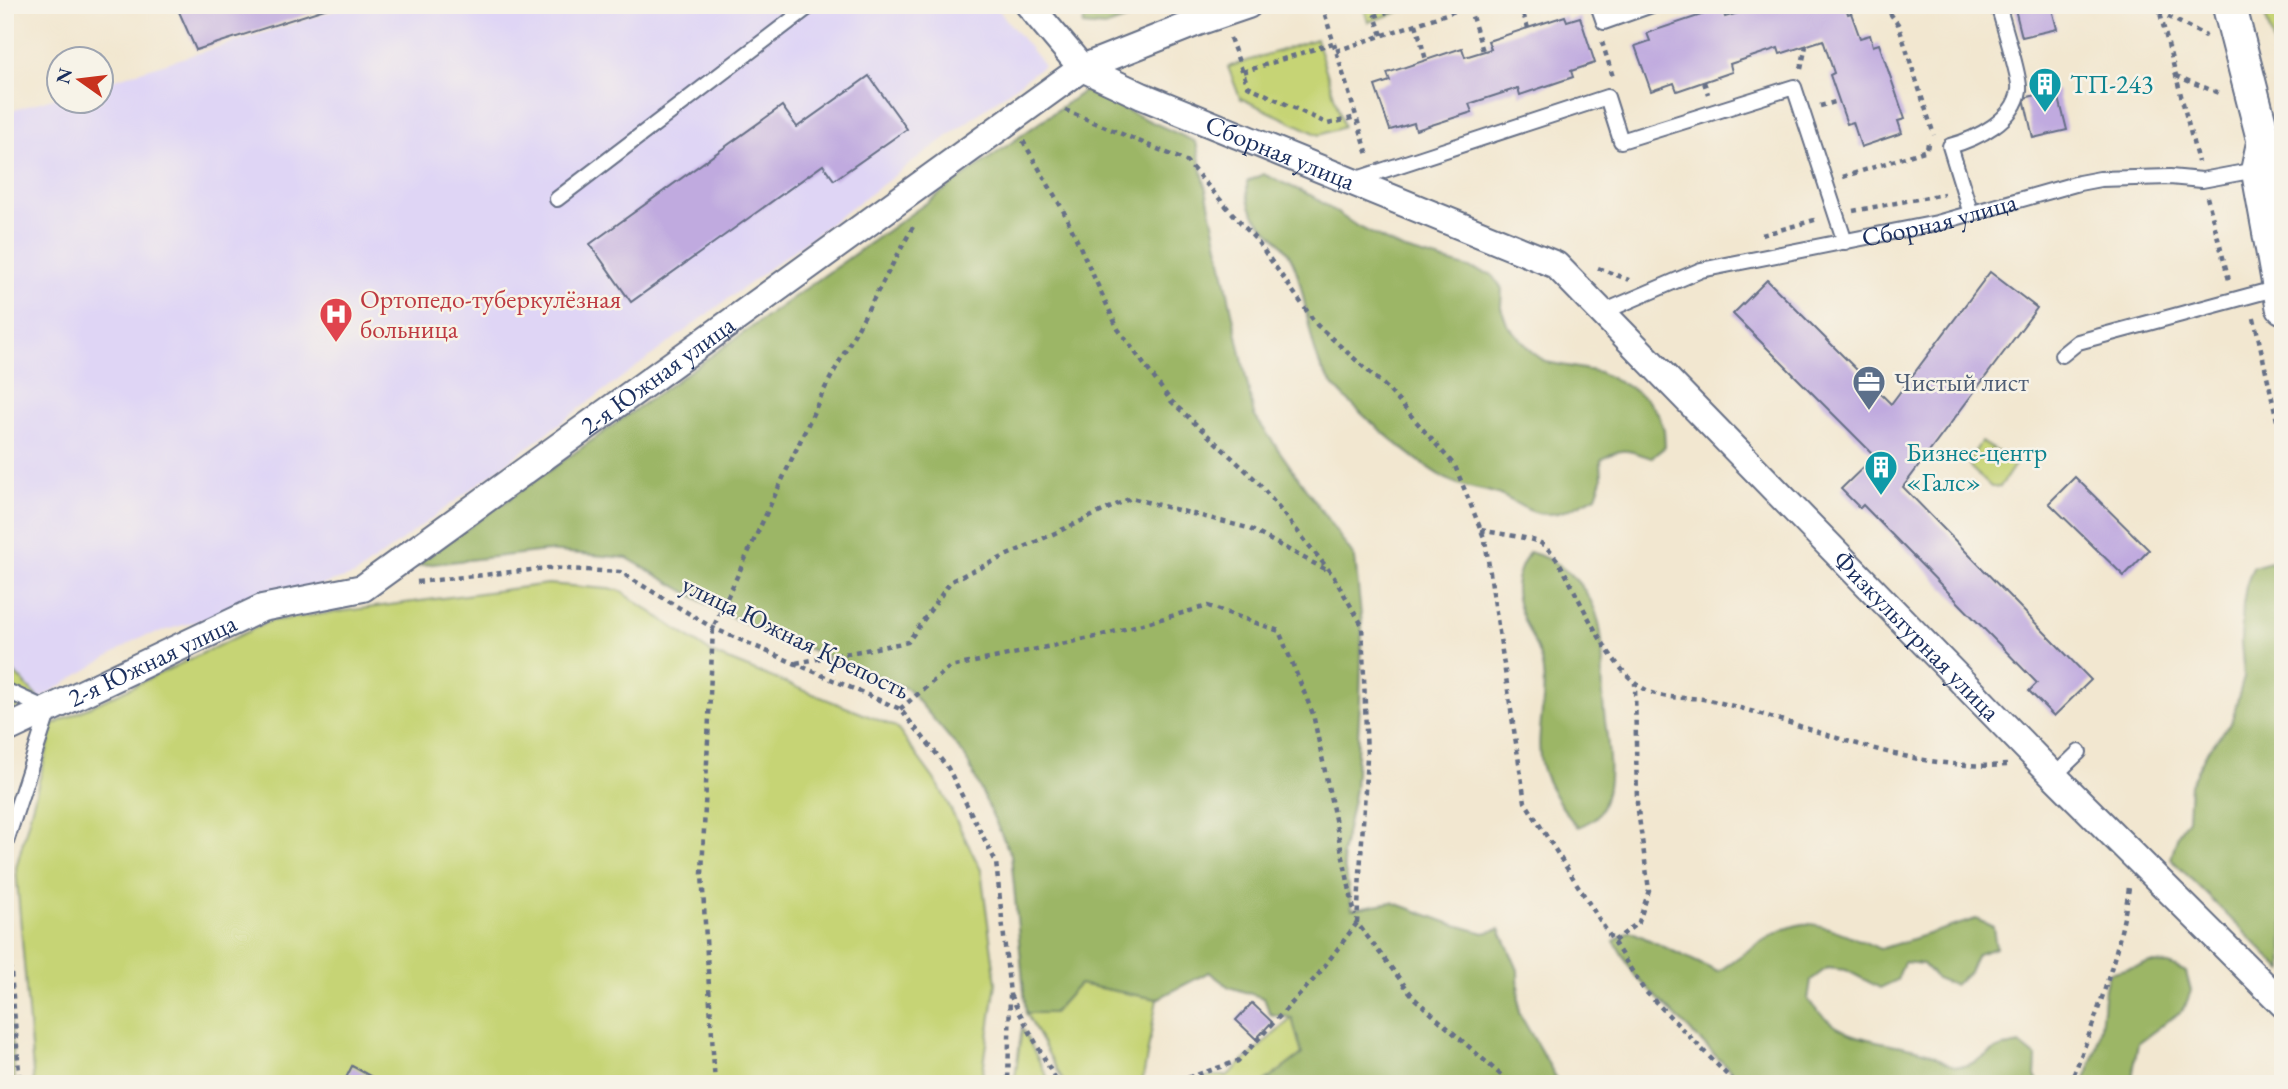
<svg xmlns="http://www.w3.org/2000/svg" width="2288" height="1089" font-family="'EB Garamond',serif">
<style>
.built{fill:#dfd5f5}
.green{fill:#c6d475;stroke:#70826a;stroke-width:2}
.forest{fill:#9cb666;stroke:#5c7262;stroke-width:2}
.building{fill:#c0aadf}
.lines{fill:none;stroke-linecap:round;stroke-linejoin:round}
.service-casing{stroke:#666f86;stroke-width:18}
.minor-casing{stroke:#666f86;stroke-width:30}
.tertiary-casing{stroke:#666f86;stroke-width:37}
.path{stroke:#666f86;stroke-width:4.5;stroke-dasharray:5 5;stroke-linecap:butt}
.service{stroke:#fff;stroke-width:14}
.minor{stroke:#fff;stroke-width:26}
.tertiary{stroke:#fff;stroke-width:33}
.labels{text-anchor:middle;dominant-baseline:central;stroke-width:5;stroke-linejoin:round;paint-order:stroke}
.culture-label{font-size:26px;fill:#0d838f;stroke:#f7f3e8;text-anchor:start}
.street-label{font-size:26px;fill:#1b2f5e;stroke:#f7f3e8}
.health-label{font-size:26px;fill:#be3a42;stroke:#f7f3e8;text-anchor:start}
.service-label{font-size:26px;fill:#4e5e75;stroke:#f7f3e8;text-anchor:start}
</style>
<rect width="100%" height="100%" fill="#f7f3e8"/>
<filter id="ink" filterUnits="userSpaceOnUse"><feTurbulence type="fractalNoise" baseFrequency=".0143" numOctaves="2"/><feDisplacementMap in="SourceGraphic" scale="14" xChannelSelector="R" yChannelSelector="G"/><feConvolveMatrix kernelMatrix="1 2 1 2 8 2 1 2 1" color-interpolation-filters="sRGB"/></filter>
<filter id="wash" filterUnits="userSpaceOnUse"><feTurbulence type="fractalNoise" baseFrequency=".00686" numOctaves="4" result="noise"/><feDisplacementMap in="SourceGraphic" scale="28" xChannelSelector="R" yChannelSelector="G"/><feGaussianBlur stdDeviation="1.57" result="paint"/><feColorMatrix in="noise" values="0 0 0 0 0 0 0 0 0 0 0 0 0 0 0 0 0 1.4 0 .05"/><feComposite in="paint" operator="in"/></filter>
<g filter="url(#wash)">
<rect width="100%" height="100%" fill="#f2e7d0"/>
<path class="built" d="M353,5H994L1044,65L355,575L139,638L39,699L5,662V113L59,96L60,102H102V83Z"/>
<path class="green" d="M1363,5H1420L1368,22Z
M2262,5H2283V75Z
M1316,39L1344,127L1319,135L1240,98L1228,67Z
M1981,442L2016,463L2000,487H1991L1971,468L1968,462Z
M548,584L619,590L713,654L896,727L939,786L981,870L996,983L981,1084H34L16,868L54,724L270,621Z
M5,662L39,699L5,713Z
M5,948L15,1084H5Z
M1079,984L1157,999L1142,1084H1065L1026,1013H1053Z
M1292,1018L1302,1054L1263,1084H1194L1209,1076H1227Z
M1022,1028L1051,1084H1014Z"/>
<path class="forest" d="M1088,5H1166L1105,27L1083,25Z
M1084,91L1196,142L1254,415L1355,558L1362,625L1360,701L1355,789L1342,855L1352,909L1392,902L1449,923L1484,933L1500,929L1518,970L1519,1013L1560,1084H1262L1302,1054L1292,1018L1270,1014L1264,998L1229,987L1209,972L1157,999L1079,984L1053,1013H1026L1011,855L965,756L908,689L726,615L627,558L547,551L415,566Z
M1263,174L1312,196L1355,225L1402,249L1491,274L1502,289L1501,307L1507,324L1532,352L1546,362L1599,372L1631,388L1646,399L1658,413L1664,430L1665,447L1651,458C1628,450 1622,446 1601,460L1602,479L1596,496C1581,503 1563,515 1546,514C1530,514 1516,502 1502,496C1485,488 1462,489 1446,479C1416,462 1333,395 1320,365C1306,332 1307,294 1293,262C1278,227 1245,228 1247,182Z
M1529,552C1558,559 1584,582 1595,610C1607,644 1601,667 1603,701C1605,734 1617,776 1602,808C1597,819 1589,822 1578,827C1565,814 1544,781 1541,763C1535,736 1547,702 1543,672C1540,642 1515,616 1516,586C1517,573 1523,563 1529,552Z
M2270,562L2283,570V971L2171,859L2178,834L2188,819L2190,784L2208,750L2231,723L2244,677L2241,642L2243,604L2246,586L2253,567Z
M1976,919L1993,927L1996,948L1977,954L1969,972L1954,985L1936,978L1923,964L1904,962L1897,980L1880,988L1846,970L1827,968L1811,980L1808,1000C1840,1043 1877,1039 1924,1051C1938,1054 1947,1069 1964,1066C1975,1064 1987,1053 1998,1049C2005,1046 2013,1046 2020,1044L2036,1057L2035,1076L2039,1084H1750L1734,1074L1635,976L1614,941L1630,931L1718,972C1741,956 1774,928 1803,924C1822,922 1862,941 1880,949Z
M2149,963L2169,964L2186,972L2191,991L2184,1009L2138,1043L2131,1084H2082C2094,1063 2101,1034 2103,1010C2104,995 2104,988 2109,973Z"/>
<g id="blocks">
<path class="building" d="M176,5H204L205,7L220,5L222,10L235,5L334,6L196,50Z
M1750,5H1845L1848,14L1851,13L1860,38L1870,35L1873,46L1879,44L1905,119L1898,121L1902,133L1861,147L1853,122L1847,124L1830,75L1834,73L1823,40L1780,54L1778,48L1730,64L1732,72L1677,91L1674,83L1651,91L1635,46L1650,41L1647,33L1722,8L1725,17L1751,9Z
M2014,5H2051L2057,29L2022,37Z
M1565,16L1567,21L1580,17L1595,63L1571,71L1573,77L1520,95L1518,88L1469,104L1472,112L1416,130L1414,123L1390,130L1375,86L1390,81L1387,73L1462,48L1465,57L1491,49L1488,41Z
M869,76L907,129L834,180L823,165L631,302L590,244L782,106L797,127Z
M2057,90L2067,130L2033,138L2024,98Z
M1990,272L2037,308L1903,487L2091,680L2054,716L2029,691L2037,683L1863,505L1860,508L1841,489L1875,456L1733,314L1767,280L1891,404Z
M2075,477L2149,550L2124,576L2049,503Z
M1252,1003L1272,1022L1256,1039L1236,1020Z
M352,1066L381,1082L380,1084H343Z"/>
</g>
</g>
<g filter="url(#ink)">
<use href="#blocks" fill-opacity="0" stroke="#666f86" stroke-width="2"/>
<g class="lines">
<defs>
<g id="service">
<path d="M1598,5L1604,22L1652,5"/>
<path d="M1354,180L1607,97L1621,141L1794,87L1845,242"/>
<path d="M557,199L811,5"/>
<path d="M1971,214L1950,146C1976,139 2015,120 2019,90C2021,80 2002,20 1998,5"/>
<path id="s1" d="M1603,312L1701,270L1937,223L2079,183L2100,179L2170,177L2202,180L2261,169"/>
<path d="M2062,355L2078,342L2278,288"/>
<path d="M5,690L49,710L5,845"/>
<path d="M2054,776L2079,752"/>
</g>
<g id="minor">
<path id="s2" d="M1029,5L1082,68L1142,96L1556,265L2054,776L2283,1004"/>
<path id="s3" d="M5,730L262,608L363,588L1082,68L1198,22L1248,5"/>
</g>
<path id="tertiary" d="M2229,5L2264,141L2283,166
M2264,141L2258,169L2283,307"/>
</defs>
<use href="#service" class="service-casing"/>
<use href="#minor" class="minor-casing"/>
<use href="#tertiary" class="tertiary-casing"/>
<path class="path" d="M1322,5L1368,155
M1520,5L1528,28
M1884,5L1898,24L1934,135
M2158,5L2198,162
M1469,7L1483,51
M2159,12L2206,36
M1416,24L1426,60
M1382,35L1375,16L1409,5
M1230,38L1248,86L1328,124L1356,117
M1602,42L1614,80
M1336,51L1473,5
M1801,69L1806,46
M1243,72L1333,43
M2176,76L2221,94
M1704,82L1708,94
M1820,106L1839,101
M1065,110L1186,161L1257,241L1317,325L1387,388L1455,466L1485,540L1525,802L1644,990L1736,1084
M1023,141L1063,210L1118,329L1171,401L1257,481L1332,574L1362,625L1367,757L1357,923L1415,999L1511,1084
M1843,177L1927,150L1928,143
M2207,197L2229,280
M1853,211L1944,194
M1762,235L1818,219
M1598,268L1629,280
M2254,318L2283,447
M1481,530C1493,533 1535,538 1542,544C1558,556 1566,575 1575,592C1590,621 1611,664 1637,684C1663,704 1685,694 1713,701C1811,724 1904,772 2007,765
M417,582L549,568L620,572L713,628L900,709L948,768L996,862L1010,994L1008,1084
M796,663L908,642L951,581L1131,498L1248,528L1330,572
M900,709L950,667L1095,637L1208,606L1279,631L1313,714L1355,915
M6,864V910L20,1084
M1614,941L1639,922L1649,890L1637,803L1635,683
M1010,995L1058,1084
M715,1084L702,874L713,628L824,390L915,223
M1169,1084L1238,1061L1317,976L1357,923
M2070,1084C2094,1024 2121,951 2129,887"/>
<use href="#service" class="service"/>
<use href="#minor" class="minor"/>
<use href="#tertiary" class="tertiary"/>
</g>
</g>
<defs>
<symbol id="building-pin" viewBox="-11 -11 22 30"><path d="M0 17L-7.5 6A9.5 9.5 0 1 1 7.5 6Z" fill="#0f9aa8" stroke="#f7f3e8"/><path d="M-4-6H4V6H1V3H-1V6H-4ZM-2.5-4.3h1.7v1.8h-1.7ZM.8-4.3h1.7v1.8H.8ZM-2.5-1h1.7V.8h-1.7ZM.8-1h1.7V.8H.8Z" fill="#fff"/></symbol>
<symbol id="hospital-pin" viewBox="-11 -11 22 30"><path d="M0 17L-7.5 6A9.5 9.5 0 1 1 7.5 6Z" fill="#e0444e" stroke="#f7f3e8"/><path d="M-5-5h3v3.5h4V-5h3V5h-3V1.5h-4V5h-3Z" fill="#fff"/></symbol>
<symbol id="office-pin" viewBox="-11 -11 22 30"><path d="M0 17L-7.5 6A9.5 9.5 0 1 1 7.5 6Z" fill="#5c6f8a" stroke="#f7f3e8"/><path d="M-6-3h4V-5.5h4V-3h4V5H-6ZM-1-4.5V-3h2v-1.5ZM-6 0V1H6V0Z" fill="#fff"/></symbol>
</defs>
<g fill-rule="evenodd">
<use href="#building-pin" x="2026" y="65" width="38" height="52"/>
<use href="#hospital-pin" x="317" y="295" width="38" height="52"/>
<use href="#office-pin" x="1850" y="363" width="38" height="52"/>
<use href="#building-pin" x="1862" y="448" width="38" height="52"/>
</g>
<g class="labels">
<g class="culture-label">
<text x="2070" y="84">ТП-243</text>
<text x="1906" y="452">Бизнес-центр<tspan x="1906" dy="30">«Галс»</tspan></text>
</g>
<g class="street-label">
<text stroke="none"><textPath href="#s2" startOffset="298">Сборная улица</textPath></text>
<text stroke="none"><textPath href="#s1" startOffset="350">Сборная улица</textPath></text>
<text stroke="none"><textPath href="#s3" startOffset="751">2-я Южная улица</textPath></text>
<text stroke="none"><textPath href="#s2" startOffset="1113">Физкультурная улица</textPath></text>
<text transform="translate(796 637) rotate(26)">улица Южная Крепость</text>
<text stroke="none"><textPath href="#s3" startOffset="163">2-я Южная улица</textPath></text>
</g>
<g class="health-label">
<text x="360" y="299">Ортопедо-туберкулёзная<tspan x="360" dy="30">больница</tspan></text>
</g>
<g class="service-label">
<text x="1894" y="382">Чистый лист</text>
</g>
</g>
<rect width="2288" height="1089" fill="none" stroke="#f7f3e8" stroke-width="28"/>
<g transform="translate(80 80) rotate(284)"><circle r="33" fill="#f7f3e8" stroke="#9fa5b1" stroke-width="2"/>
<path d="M0-5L12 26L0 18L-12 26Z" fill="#c8321e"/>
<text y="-10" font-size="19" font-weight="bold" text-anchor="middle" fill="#1b2f5e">N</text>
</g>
</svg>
